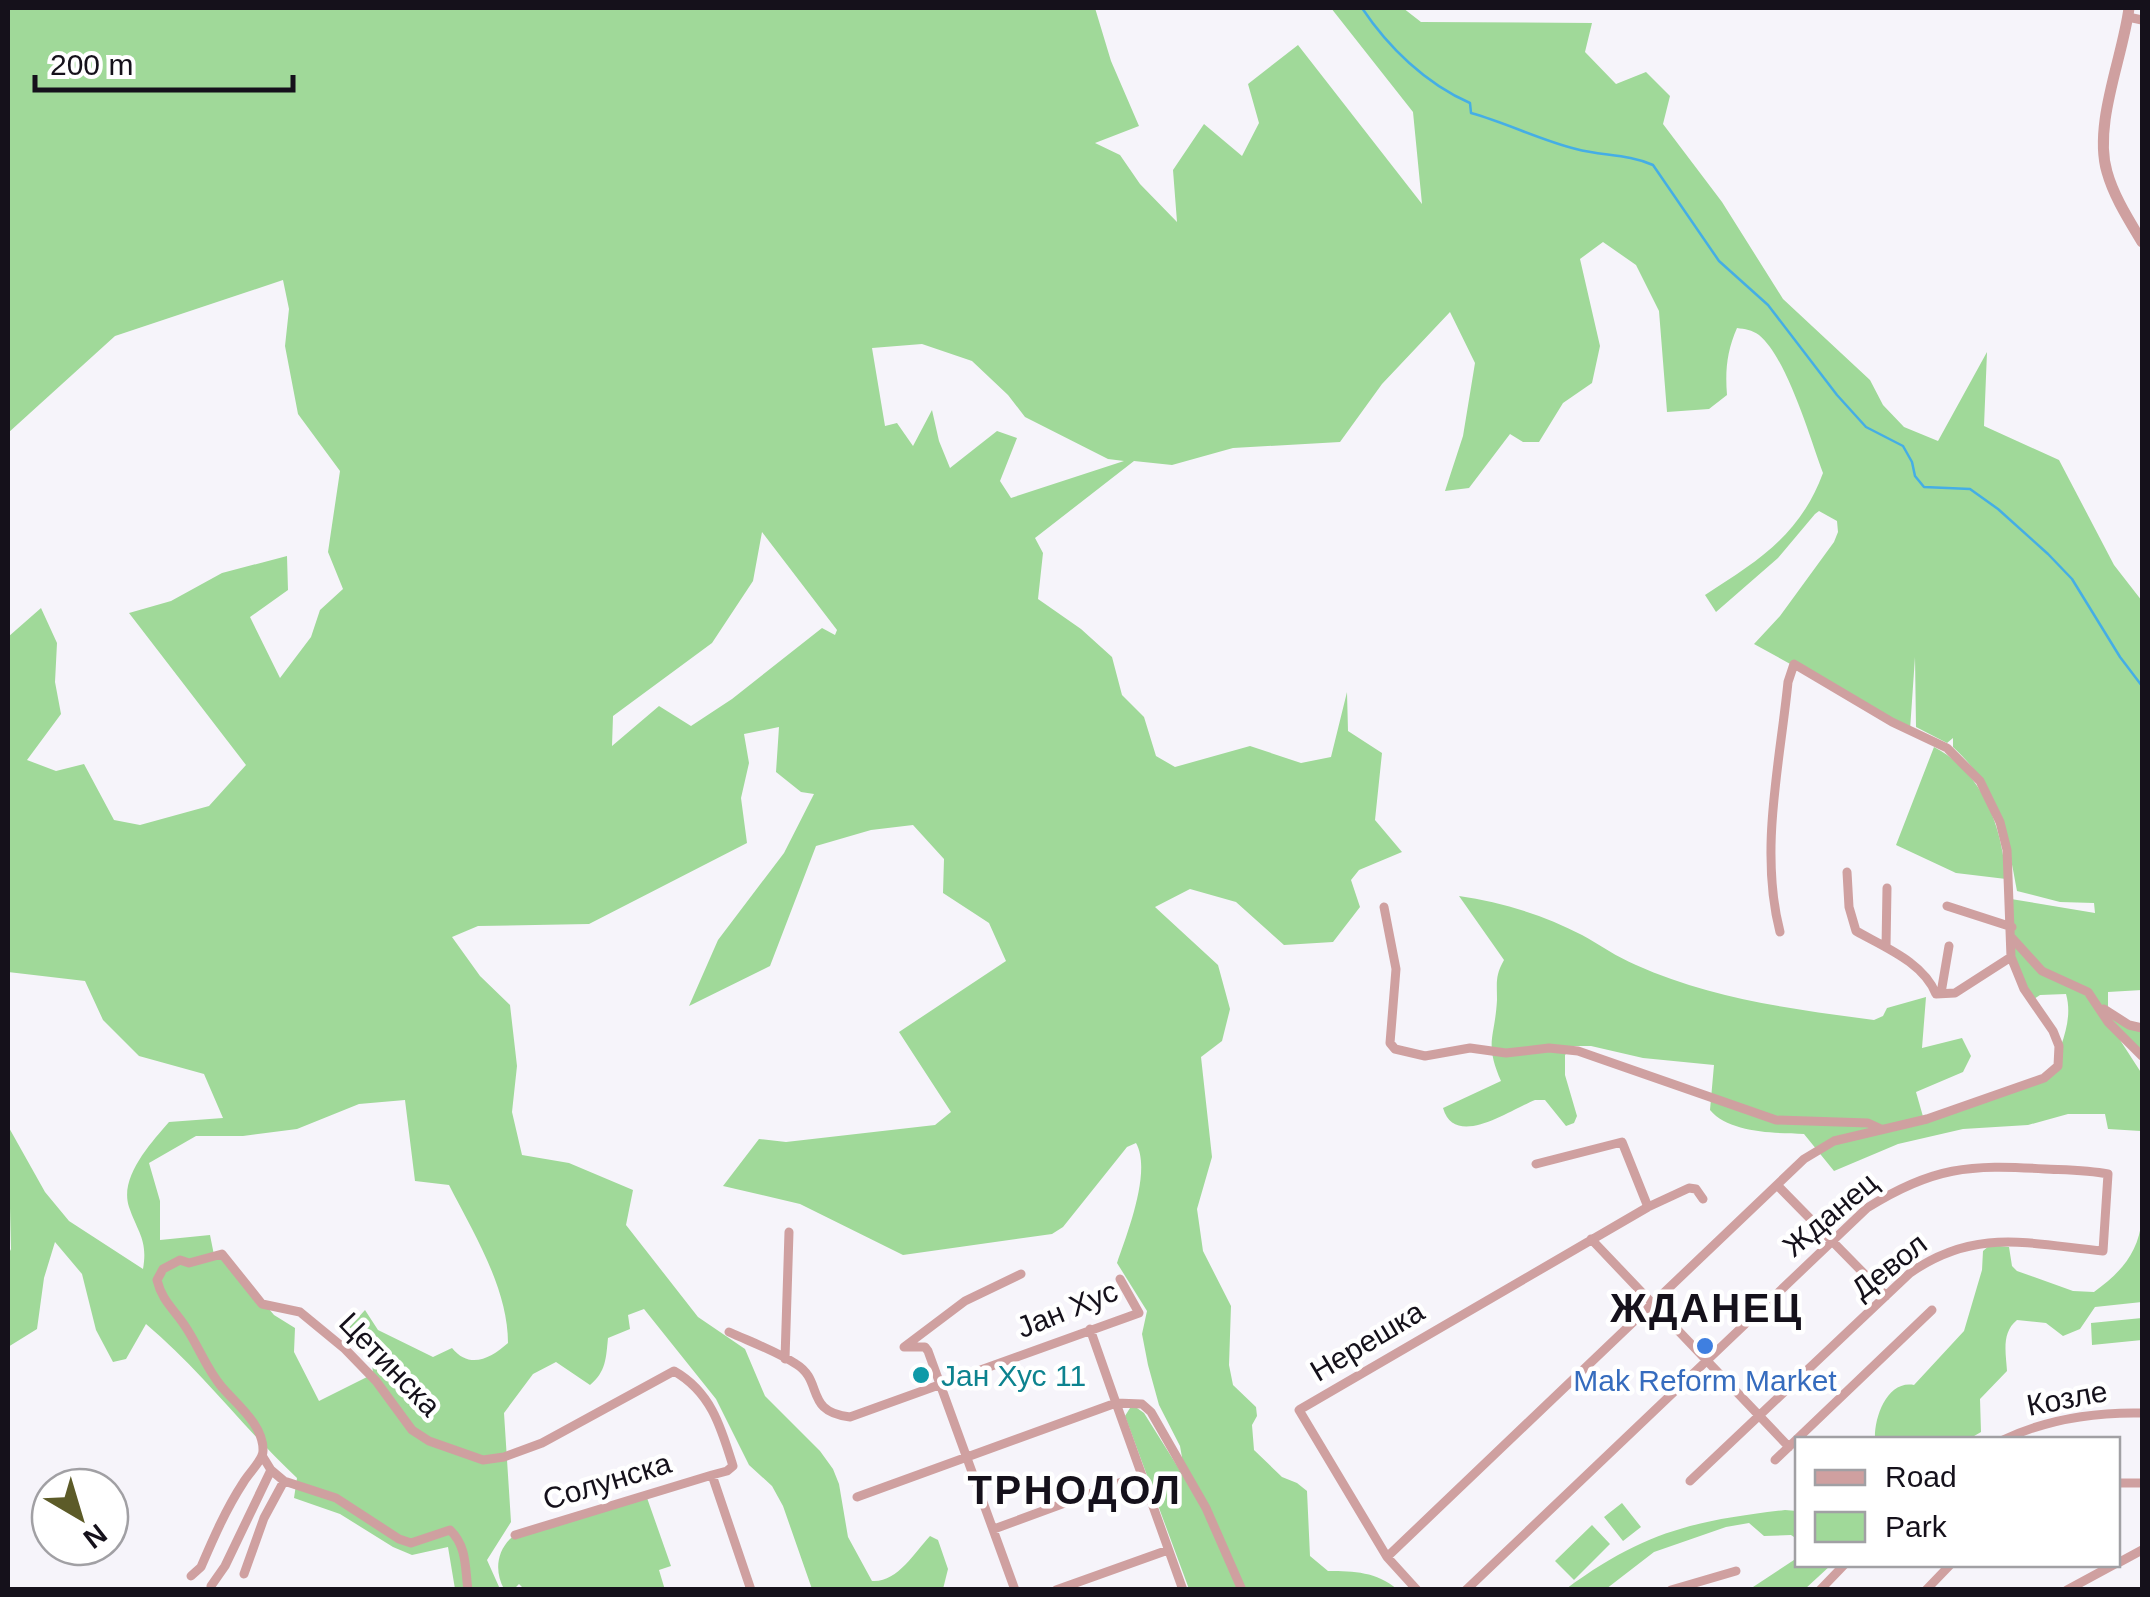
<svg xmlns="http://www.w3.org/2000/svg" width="2150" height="1597" font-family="Arial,sans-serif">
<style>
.green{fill:#a0d999;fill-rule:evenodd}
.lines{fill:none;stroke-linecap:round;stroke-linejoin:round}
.stream{stroke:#45aee5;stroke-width:2.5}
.minor{stroke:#cfa0a0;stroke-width:9}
.tertiary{stroke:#cfa0a0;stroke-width:11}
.shop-dot{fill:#3f7fe0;stroke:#fff;stroke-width:4}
.culture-dot{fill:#0f9aa8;stroke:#fff;stroke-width:4}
.labels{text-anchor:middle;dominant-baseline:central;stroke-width:9;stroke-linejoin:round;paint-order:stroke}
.street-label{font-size:30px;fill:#15111b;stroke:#fff}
.culture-label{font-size:30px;fill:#0d838f;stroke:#fff;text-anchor:start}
.shop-label{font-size:30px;fill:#366cbe;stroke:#fff}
.district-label{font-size:40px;font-weight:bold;letter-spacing:2.5px;fill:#15111b;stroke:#fff}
</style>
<rect width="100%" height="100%" fill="#f6f4fa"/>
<path class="green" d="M8,8H1095L1111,61L1139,126L1095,143L1120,155L1140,184L1177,222L1173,170L1204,124L1242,156L1259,123L1248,84L1298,45L1422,204L1413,112L1331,8H1403L1421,22L1592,23L1585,52L1616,84L1646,72L1670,96L1663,124L1722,202L1783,299L1870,380L1883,405L1904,427L1938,441L1987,352L1984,426L2059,460L2114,565L2142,601V990L2108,992V1012L2142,1028V1056L2120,1040L2142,1074V1161L2141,1131L2108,1129L2105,1114H2068L2028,1125L1963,1129L1898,1144L1834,1171L1804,1134C1775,1133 1729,1133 1710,1110L1714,1065L1643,1058L1591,1046H1573L1565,1055V1075L1577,1116L1574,1123L1566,1126L1545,1100H1535C1508,1111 1455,1149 1443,1108L1501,1081C1484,1042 1495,1038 1497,1000C1497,982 1495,976 1504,960L1459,896C1501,902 1544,915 1582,935C1600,945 1617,957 1636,965C1712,999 1792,1009 1874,1020L1883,1016L1887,1008L1926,997L1922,1048L1962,1038L1971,1056L1963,1072L1916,1092L1924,1120L2051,1075C2059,1048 2074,1022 2066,994L2040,995L2034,999L2011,957V899L2095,913L2094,903L2060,902L2017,891C2007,834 1997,787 1953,747V738L1947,743L1916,727L1915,657L1910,730L1754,644L1780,616L1834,542L1838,532L1837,521L1819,511L1815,514L1778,558L1716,612L1705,595C1759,560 1800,535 1823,473C1810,438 1787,358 1759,335C1752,330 1745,329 1737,328C1727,351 1725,370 1727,395L1709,409L1667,412L1659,311L1636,265L1603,242L1580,259L1600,346L1592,383L1563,403L1539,442H1523L1510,434L1469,488L1445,491L1463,436L1475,363L1450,312L1382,384L1340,442L1233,448L1172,465L1134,461L1035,538L1043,553L1038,599L1081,629L1112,657L1122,695L1144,717L1156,756L1175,767L1250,746L1301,763L1331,757L1347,692L1348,731L1382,753L1375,820L1402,852L1359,870L1351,880L1360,907L1333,942L1284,945L1236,902L1190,889L1155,907L1218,965L1230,1009L1222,1041L1201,1057L1212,1157L1197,1209L1203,1251L1231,1306L1229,1365L1233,1385L1256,1407L1257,1416L1252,1425L1254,1450L1282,1477L1297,1483L1307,1491L1310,1556L1328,1571C1355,1571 1376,1572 1397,1589H1189L1125,1416L1130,1408H1137L1144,1413L1186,1480L1180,1446L1159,1405L1148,1365L1142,1334L1147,1311L1117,1263C1127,1234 1152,1171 1136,1143L1127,1147L1063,1227L1052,1234L903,1255L800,1204L723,1186L759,1139L786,1142L935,1125L951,1112L899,1032L1006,961L989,923L943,893L944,859L913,825L871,830L816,846L770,966L689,1006L718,940L784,853L814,794L801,792L776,772L779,727L744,734L749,763L741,798L747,843L589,924L478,926L452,937L480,976L510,1005L517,1066L512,1112L522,1155L569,1163L633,1190L626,1225L698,1317L745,1349L765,1396L820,1451L833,1469L839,1484L848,1537L872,1581C897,1583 914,1553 930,1536L938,1540L948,1569L943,1589H812L783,1506L772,1486L749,1465L716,1399L644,1309L628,1315L630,1329L608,1338C606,1358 606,1372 590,1385L556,1362L533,1374L504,1413L511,1522L487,1560L500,1589H455L448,1547L412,1555L393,1547L340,1514L294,1498L297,1478C244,1429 201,1370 146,1324L126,1359L113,1362L96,1330L82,1274L55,1242L44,1278L37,1329L8,1347V1255L11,1249L8,1126L45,1192L69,1221L143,1269C148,1240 138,1233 129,1207C119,1177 151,1143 169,1122L223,1118L204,1074L139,1056L103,1020L85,981L8,972V637L41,608L57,643L55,682L61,714L27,760L56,771L84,764L114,820L140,825L209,806L246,765L129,613L171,601L222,573L287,556L288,590L250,617L280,678L311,637L320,610L343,589L328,552L340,471L298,414L285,346L289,309L283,280L115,336L8,433ZM922,344L972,361L1008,395L1025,417L1108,459L1124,461L1011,498L1000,481L1017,438L997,431L950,468L939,441L932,410L913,446L897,423L885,426L872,348ZM762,532L837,630L835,635L822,628L732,699L691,726L659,706L612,746L613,716L712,643L753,581ZM405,1100L415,1181L449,1185C473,1232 508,1288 508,1343C491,1358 470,1370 452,1348L433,1357L378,1330L365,1310L345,1332L372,1363L373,1374L319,1401L294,1352L295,1328L274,1315L230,1262L214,1255L210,1235L160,1240V1201L149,1163L196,1136H243L297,1129L359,1104Z
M1934,747C1983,773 2002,826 2006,879L1956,873L1896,845Z
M2142,1219V1302L2095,1307L2080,1329L2063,1336L2046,1323L2017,1320C2001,1333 2006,1353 2007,1371L1980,1399L1981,1432L1969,1439H1875C1874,1418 1887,1380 1914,1385L1964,1331L1982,1270L1983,1251L1990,1245L2009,1247L2012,1266L2017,1271L2073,1291L2094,1292C2121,1272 2138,1254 2142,1219Z
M2142,1318V1340L2092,1345L2091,1323Z
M646,1495L671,1566L659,1570L665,1590H525L519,1584L514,1589H504C495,1573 496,1553 510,1539C521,1529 624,1502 646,1495Z
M1622,1503L1641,1527L1623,1541L1604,1517Z
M1785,1510L1797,1511V1539L1791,1535L1764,1536L1749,1523L1726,1527L1654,1552L1606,1589H1566C1643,1532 1692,1521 1785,1510Z
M1592,1525L1610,1544L1574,1580L1555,1561Z
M1797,1558L1798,1564L1831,1565L1805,1589H1750Z"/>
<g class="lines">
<path class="stream" d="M1362,8C1388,47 1426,84 1470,103L1471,113C1507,123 1540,140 1576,149C1602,156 1628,154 1653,165L1719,261L1768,305L1837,395L1866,427L1903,446L1912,462L1915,476L1924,487L1970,489L1998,509L2048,554L2072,579L2120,657L2142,686"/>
<path class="minor" d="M2128,17L2142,20
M1847,872L1849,907L1856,931C1884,947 1923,962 1936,994L1955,993L2011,957
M1947,906L2012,927
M1384,907L1396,969L1390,1043L1395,1049L1425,1056L1470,1048L1506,1053L1549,1048L1578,1051L1776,1120L1868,1123L1881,1129
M2012,938L2042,971L2088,992L2108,1022L2142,1056
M1886,947L1887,888
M1941,993L1949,946
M2104,1009L2129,1025L2142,1028
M1536,1164L1622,1142L1648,1207
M1777,1185L1886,1296
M1591,1239L1789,1447
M729,1332C751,1342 776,1351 796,1364C824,1381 804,1412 850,1417L1139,1313L1120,1279
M785,1359L789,1232
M2003,1440C2047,1419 2094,1412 2142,1413
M1775,1460L1932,1310
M284,1481L336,1498L399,1539L411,1543L450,1530C467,1546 465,1568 468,1590
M2118,1483H2142
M857,1497L1116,1403L1090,1329
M994,1529L1141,1475
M515,1535L712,1475L751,1590
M1387,1557L1804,1159L1834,1141L1927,1119L2044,1078L2058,1066L2059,1046L2053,1031L2024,989L2011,957L2007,850L2000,822L1980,781L1947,748L1892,722L1794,664L1788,682C1780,763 1759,851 1780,932
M2118,1563L2142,1550
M244,1574L264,1518L284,1481L271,1470
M191,1576L201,1567C213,1539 226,1509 243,1483C248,1474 263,1460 263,1451C264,1425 236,1404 221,1386C206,1368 198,1345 185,1326C174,1309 162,1301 157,1280L163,1269L180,1260L189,1263L222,1254L262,1304L300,1312L345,1349L376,1381L412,1430L429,1441L483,1460L504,1457L542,1443L674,1371C711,1392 721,1427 733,1466L727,1471L712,1475
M211,1586L225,1566L271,1470L263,1457
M1015,1590L928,1351L925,1347H904L965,1301L1021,1274
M1056,1590L1168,1550
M1183,1590L1116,1403L1142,1404L1151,1412L1206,1508L1242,1590
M1417,1590L1387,1557L1299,1410L1648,1207L1689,1188L1696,1189L1703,1199
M1466,1590L1867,1208C1932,1167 1970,1164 2045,1169C2066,1170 2088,1170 2108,1174L2103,1251C2029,1244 1976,1227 1910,1273L1690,1481
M1671,1590L1736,1571
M1820,1590L1845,1564
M1926,1590L1951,1564
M2067,1590L2115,1564"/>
<path class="tertiary" d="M2129,8C2123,57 2093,124 2107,172C2114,197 2129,220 2142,242"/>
</g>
<circle class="shop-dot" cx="1705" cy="1346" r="10"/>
<circle class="culture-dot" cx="921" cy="1375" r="10"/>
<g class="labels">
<g class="street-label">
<text transform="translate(1830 1214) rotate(-40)">Жданец</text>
<text transform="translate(1889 1266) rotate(-38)">Девол</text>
<text transform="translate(1067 1309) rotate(-22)">Јан Хус</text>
<text transform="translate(1367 1341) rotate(-31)">Нерешка</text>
<text transform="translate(390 1364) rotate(46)">Цетинска</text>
<text transform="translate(2067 1398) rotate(-11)">Козле</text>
<text transform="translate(607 1481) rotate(-17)">Солунска</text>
</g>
<g class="culture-label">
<text x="941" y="1375">Јан Хус 11</text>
</g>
<g class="shop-label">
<text x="1705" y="1380">Mak Reform Market</text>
</g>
<g class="district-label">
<text x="1707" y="1308">ЖДАНЕЦ</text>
<text x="1075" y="1490">ТРНОДОЛ</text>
</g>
</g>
<rect width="2150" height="1597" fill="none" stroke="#15111b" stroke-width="20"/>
<rect x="1795" y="1437" width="325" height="130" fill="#ffffff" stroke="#a1a0a4" stroke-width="2.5"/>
<rect x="1815" y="1470" width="50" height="15" fill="#cfa0a0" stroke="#a1a0a4" stroke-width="2.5"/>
<text x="1885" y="1487" font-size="30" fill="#15111b">Road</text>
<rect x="1815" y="1512" width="50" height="30" fill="#a0d999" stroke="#a1a0a4" stroke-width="2.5"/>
<text x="1885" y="1537" font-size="30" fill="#15111b">Park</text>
<g transform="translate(80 1517) rotate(142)"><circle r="48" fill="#ffffff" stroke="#a1a0a4" stroke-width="2.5"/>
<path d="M0-8L18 38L0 25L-18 38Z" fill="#5c5b28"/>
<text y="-15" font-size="28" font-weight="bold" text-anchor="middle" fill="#15111b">N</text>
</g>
<path d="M35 75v15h258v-15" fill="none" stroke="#15111b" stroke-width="5"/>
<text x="50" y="75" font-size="30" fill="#15111b" stroke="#ffffff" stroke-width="8" paint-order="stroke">200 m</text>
</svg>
